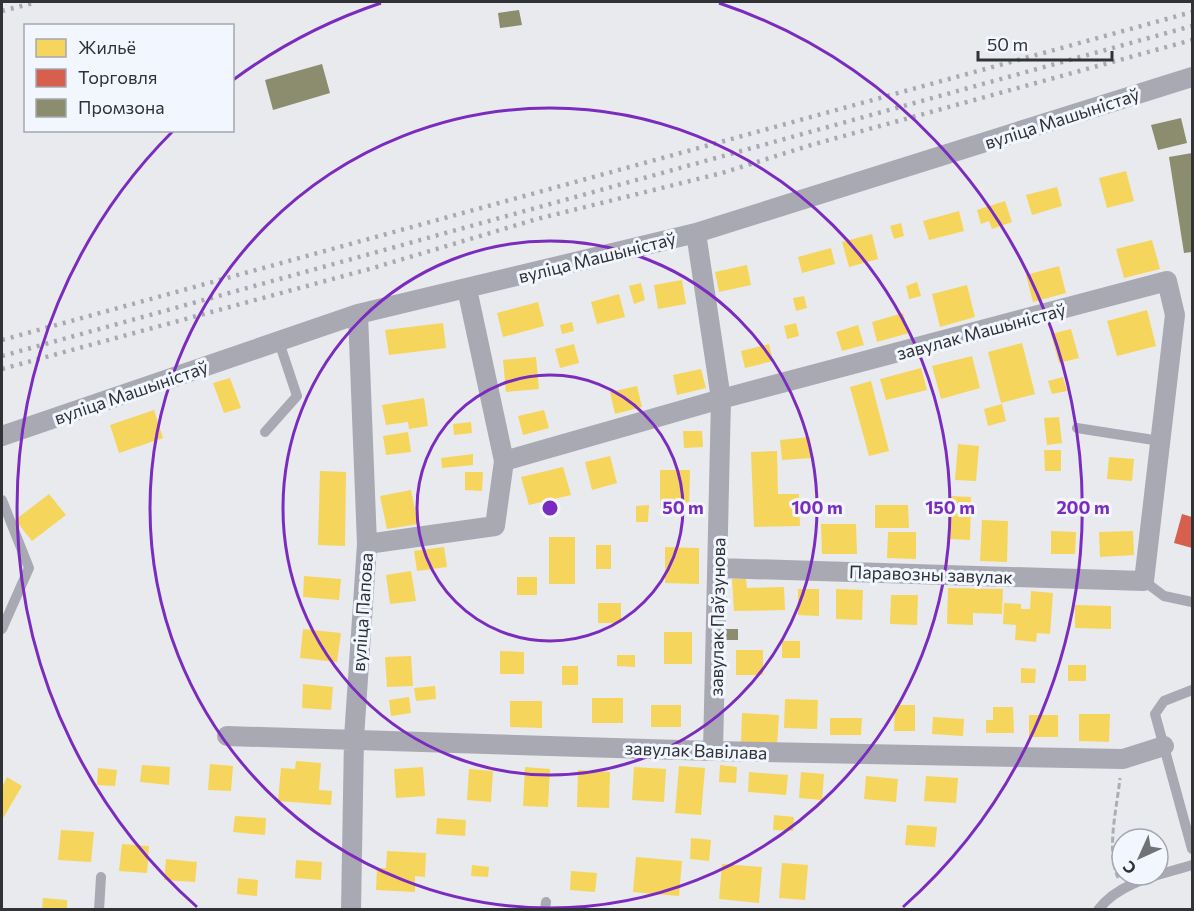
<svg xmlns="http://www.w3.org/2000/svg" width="1194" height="911" font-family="Commissioner,sans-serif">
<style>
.homes{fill:#f6d55c}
.shops{fill:#d6604d}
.industry{fill:#8c8c6e}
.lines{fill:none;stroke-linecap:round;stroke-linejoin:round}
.path{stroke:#adadb6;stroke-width:3;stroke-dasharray:6 3;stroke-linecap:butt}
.service{stroke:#a9a9b4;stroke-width:10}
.minor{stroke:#a9a9b4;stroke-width:20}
.rail{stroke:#a9a9b1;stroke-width:4.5;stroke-dasharray:3 6;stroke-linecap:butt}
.ring{fill:none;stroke:#7b2cbf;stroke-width:3}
.labels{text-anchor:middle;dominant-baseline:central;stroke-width:6;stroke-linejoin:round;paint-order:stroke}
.street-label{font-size:18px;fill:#303235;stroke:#f2f6ff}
.centre{fill:#7b2cbf;stroke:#f2f6ff;stroke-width:3}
.ring-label{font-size:18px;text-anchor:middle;font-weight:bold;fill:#7b2cbf;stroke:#f2f6ff;stroke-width:6;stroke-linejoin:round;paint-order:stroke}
</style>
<rect width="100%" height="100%" fill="#e8eaee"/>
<path class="homes" d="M1126,171L1134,201L1107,208L1099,178Z
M1057,187L1062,206L1032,215L1026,195Z
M1005,201L1012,222L992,229L989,221L981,224L977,210Z
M959,211L964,231L929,240L923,221Z
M901,223L904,236L894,239L890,226Z
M872,234L878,259L849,267L842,242Z
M1152,240L1160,269L1124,278L1116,249Z
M831,248L835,264L802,273L798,257Z
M747,265L751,285L719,292L715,272Z
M1059,266L1066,293L1033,302L1026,275Z
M682,280L686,304L658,309L654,285Z
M917,282L921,296L909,299L906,286Z
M641,283L645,300L634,304L629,286Z
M967,285L975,317L940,327L932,294Z
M619,294L625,317L597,324L591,302Z
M804,296L807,308L796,311L793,298Z
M538,302L544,326L503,337L497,313Z
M1147,310L1156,346L1117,356L1107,321Z
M903,313L909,333L877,342L872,322Z
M572,322L574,331L562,334L560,325Z
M443,323L446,348L389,355L385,330Z
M796,323L799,336L787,339L784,326Z
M858,325L864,345L842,351L836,332Z
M1071,329L1079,358L1059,363L1051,334Z
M1022,343L1035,394L1001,403L988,352Z
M574,344L579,363L560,368L555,349Z
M769,344L773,361L745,368L741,351Z
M972,356L980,388L941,399L932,366Z
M536,357L539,389L506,392L503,360Z
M921,368L927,390L886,400L880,379Z
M701,369L706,388L677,395L673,375Z
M1063,377L1067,391L1052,394L1048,381Z
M230,378L241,408L224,413L213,383Z
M871,381L889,451L869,456L850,387Z
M637,386L642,407L615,414L610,392Z
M424,398L428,426L409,429L408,422L386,425L382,405Z
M1002,404L1006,421L988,426L984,409Z
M154,410L163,438L119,453L110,425Z
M544,410L549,428L523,435L518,416Z
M1059,417L1062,443L1047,445L1044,418Z
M471,422L472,433L454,435L453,424Z
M683,431H702L703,447L684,448Z
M408,432L411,452L386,455L383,436Z
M810,437L812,458L782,460L780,440Z
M958,444L979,446L976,481L955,480Z
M1044,450H1061V471H1045Z
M777,451L778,494H799L800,526L754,527L751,452Z
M473,454V465L442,468L441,458Z
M610,456L617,483L592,490L585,462Z
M1109,457L1134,459L1132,481L1107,479Z
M563,467L571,495L529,505L521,477Z
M660,470H690L689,508H660Z
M320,471L346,472L345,546L318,545Z
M465,472H483L482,491L465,490Z
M411,490L418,524L387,529L380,496Z
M49,494L66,515L32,541L15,520Z
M950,496L971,497L970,540L949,539Z
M649,505L648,522H636V506Z
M875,505H908L909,528H875Z
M982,520L1008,521L1007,562L980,561Z
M821,524H856L857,554H822Z
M1051,531L1076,532L1075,554H1051Z
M1133,531L1134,555L1100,557L1099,532Z
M888,532H916V559L887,558Z
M549,537H575V584H549Z
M596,545H611V569H596Z
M444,547L447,567L417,571L414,551Z
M665,547L699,548V584L665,583Z
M411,571L416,601L390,604L386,575Z
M304,576L341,579L339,600L303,597Z
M517,577H537V595H517Z
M732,579H746L747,588L784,587L785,610L734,611Z
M948,588L1003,589L1002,614L973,613V625L947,624Z
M798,589H819V616L798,615Z
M836,589L863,590L862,620L836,619Z
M1031,591L1053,593L1050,634L1037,633L1036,642L1015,640L1016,625L1003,624L1004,603L1021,604V609H1030Z
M891,595H918L917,625L890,624Z
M598,603H621V623H598Z
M1075,605L1111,606V629L1075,628Z
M303,629L341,633L337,662L300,658Z
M664,632H692V664H664Z
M782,641H800V658H782Z
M736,650H763V675H736Z
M500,651L524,652V674H500Z
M617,655H635V667L617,666Z
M411,656L413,686L387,687L385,657Z
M1068,665H1086V681H1068Z
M562,666H578V685H562Z
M1021,668L1036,669L1035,683H1021Z
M303,684L333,687L331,710L302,708Z
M435,686L436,699L416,701L414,688Z
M409,697L411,713L391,716L389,700Z
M592,698H623V723H592Z
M785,699L818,700L817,729L784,728Z
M510,701H542V728L510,727Z
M651,705H681V727H651Z
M895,705H915V731H894Z
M993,707H1013L1014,733H986V720H993Z
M742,713L779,715L777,745L741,743Z
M1079,714H1110L1109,742L1079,741Z
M1029,715H1058V737H1029Z
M933,717L964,719L963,736L932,734Z
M830,718H862L861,735H830Z
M296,761L321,763L319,790L332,791L331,805L278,801L281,768L295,769Z
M210,764L233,766L231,791L208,790Z
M142,765L170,767L169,785L140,782Z
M720,765L737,767L736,783L719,782Z
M679,766L705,768L701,815L675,813Z
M423,767L425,796L396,798L394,769Z
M525,767L550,769L548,807L523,806Z
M634,767L666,769L664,802L632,800Z
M98,768L117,770L115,786L97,785Z
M469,769L493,771L491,802L467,800Z
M578,770L610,772L609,808L577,807Z
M749,772L788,775L786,795L748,792Z
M801,772L824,774L822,800L799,798Z
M866,776L898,779L896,802L864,799Z
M926,776L958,778L956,803L924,801Z
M7,777L22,786L2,820V787Z
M774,815L794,817L793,831L773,830Z
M235,816L266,818L265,835L233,832Z
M437,818L466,820L465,836L436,834Z
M907,825L937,827L935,847L905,845Z
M61,830L94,832L91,862L58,860Z
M691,838L711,840L709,861L690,859Z
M122,844L149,846L147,873L119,871Z
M387,851L426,853L425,877L415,876V892L376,890L377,868H386Z
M636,857L682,861L679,896L633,892Z
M166,859L197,862L195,882L164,880Z
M296,860L322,862L321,880L295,878Z
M782,863L808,865L805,900L779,898Z
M722,864L762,867L759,903L719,899Z
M472,865L489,867L488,877L471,876Z
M571,871L597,873L595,892L570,890Z
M238,878L258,880L257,896L237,894Z
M43,898L67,900V910H42Z"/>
<path class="shops" d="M1182,514L1192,517V548L1174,543Z"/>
<path class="industry" d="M519,10L522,25L500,28L498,13Z
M322,64L330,93L273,110L265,80Z
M1181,118L1187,143L1158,150L1151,125Z
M1192,153V252L1184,253L1169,157Z
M724,629H738V640H723Z"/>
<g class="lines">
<path class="path" d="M1118,878C1106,849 1117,808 1120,778"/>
<path class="service" d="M1077,428L1160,441
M265,432L297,396L279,342
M2,500L29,568L2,629
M1144,581L1164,596L1192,602
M1192,690L1164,701L1155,714L1192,849
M99,910L101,877
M545,910L546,902
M1098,910C1120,881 1160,875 1192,865"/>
<path class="minor" d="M696,233L721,399L713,751
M2,436L358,314L696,233L1192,77
M504,461L721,399L1167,281L1175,315L1144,581L718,568
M367,544L495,526L504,461L467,289
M227,736L713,751L1123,759L1164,746
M351,910L354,738L367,544L358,314"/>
<path class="rail" d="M2,11L37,2
M2,340L1192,12
M2,356L1192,26
M2,369L373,268L537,219L722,173L811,145L1192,40"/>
</g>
<g class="ring">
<circle cx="550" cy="508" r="133"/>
<circle cx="550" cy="508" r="267"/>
<circle cx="550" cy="508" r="400"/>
<path d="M197 907A533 533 0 0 1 173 131M233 80A533 533 0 0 1 381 3M719 3A533 533 0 0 1 903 907"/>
</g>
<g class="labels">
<g class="street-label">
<text transform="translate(1062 118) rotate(-18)">вуліца Машыністаў</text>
<text transform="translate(597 257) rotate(-14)">вуліца Машыністаў</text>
<text transform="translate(981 331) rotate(-15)">завулак Машыністаў</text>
<text transform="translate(131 392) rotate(-19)">вуліца Машыністаў</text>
<text transform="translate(931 574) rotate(2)">Паравозны завулак</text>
<text transform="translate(362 612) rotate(-86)">вуліца Папова</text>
<text transform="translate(717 617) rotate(-89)">завулак Паўзунова</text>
<text transform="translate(696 750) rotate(2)">завулак Вавілава</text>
</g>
</g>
<circle cx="550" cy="508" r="9" class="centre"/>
<g class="ring-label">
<text x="683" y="514">50 m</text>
<text x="817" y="514">100 m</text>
<text x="950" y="514">150 m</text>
<text x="1083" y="514">200 m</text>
</g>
<rect width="1194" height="911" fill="none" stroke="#303235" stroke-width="6"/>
<rect x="24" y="24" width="210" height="108" fill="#f2f6ff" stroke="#a4a8ae" stroke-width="1.5"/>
<rect x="36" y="39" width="30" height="18" fill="#f6d55c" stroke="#a4a8ae" stroke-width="1.5"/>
<text x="78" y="54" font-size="18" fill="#303235">Жильё</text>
<rect x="36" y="69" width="30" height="18" fill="#d6604d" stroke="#a4a8ae" stroke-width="1.5"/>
<text x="78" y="84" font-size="18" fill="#303235">Торговля</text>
<rect x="36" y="99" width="30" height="18" fill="#8c8c6e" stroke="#a4a8ae" stroke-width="1.5"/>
<text x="78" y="114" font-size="18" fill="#303235">Промзона</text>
<g transform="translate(1140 857) rotate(225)"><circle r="28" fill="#f2f6ff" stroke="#a4a8ae" stroke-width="1.5"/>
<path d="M0-4.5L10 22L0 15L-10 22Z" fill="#707276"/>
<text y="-9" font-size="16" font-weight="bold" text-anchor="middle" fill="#303235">С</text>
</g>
<path d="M978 51v9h134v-9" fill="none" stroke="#303235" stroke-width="3"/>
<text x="987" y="51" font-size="18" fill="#303235" stroke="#f2f6ff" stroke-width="4.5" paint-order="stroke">50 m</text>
</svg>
